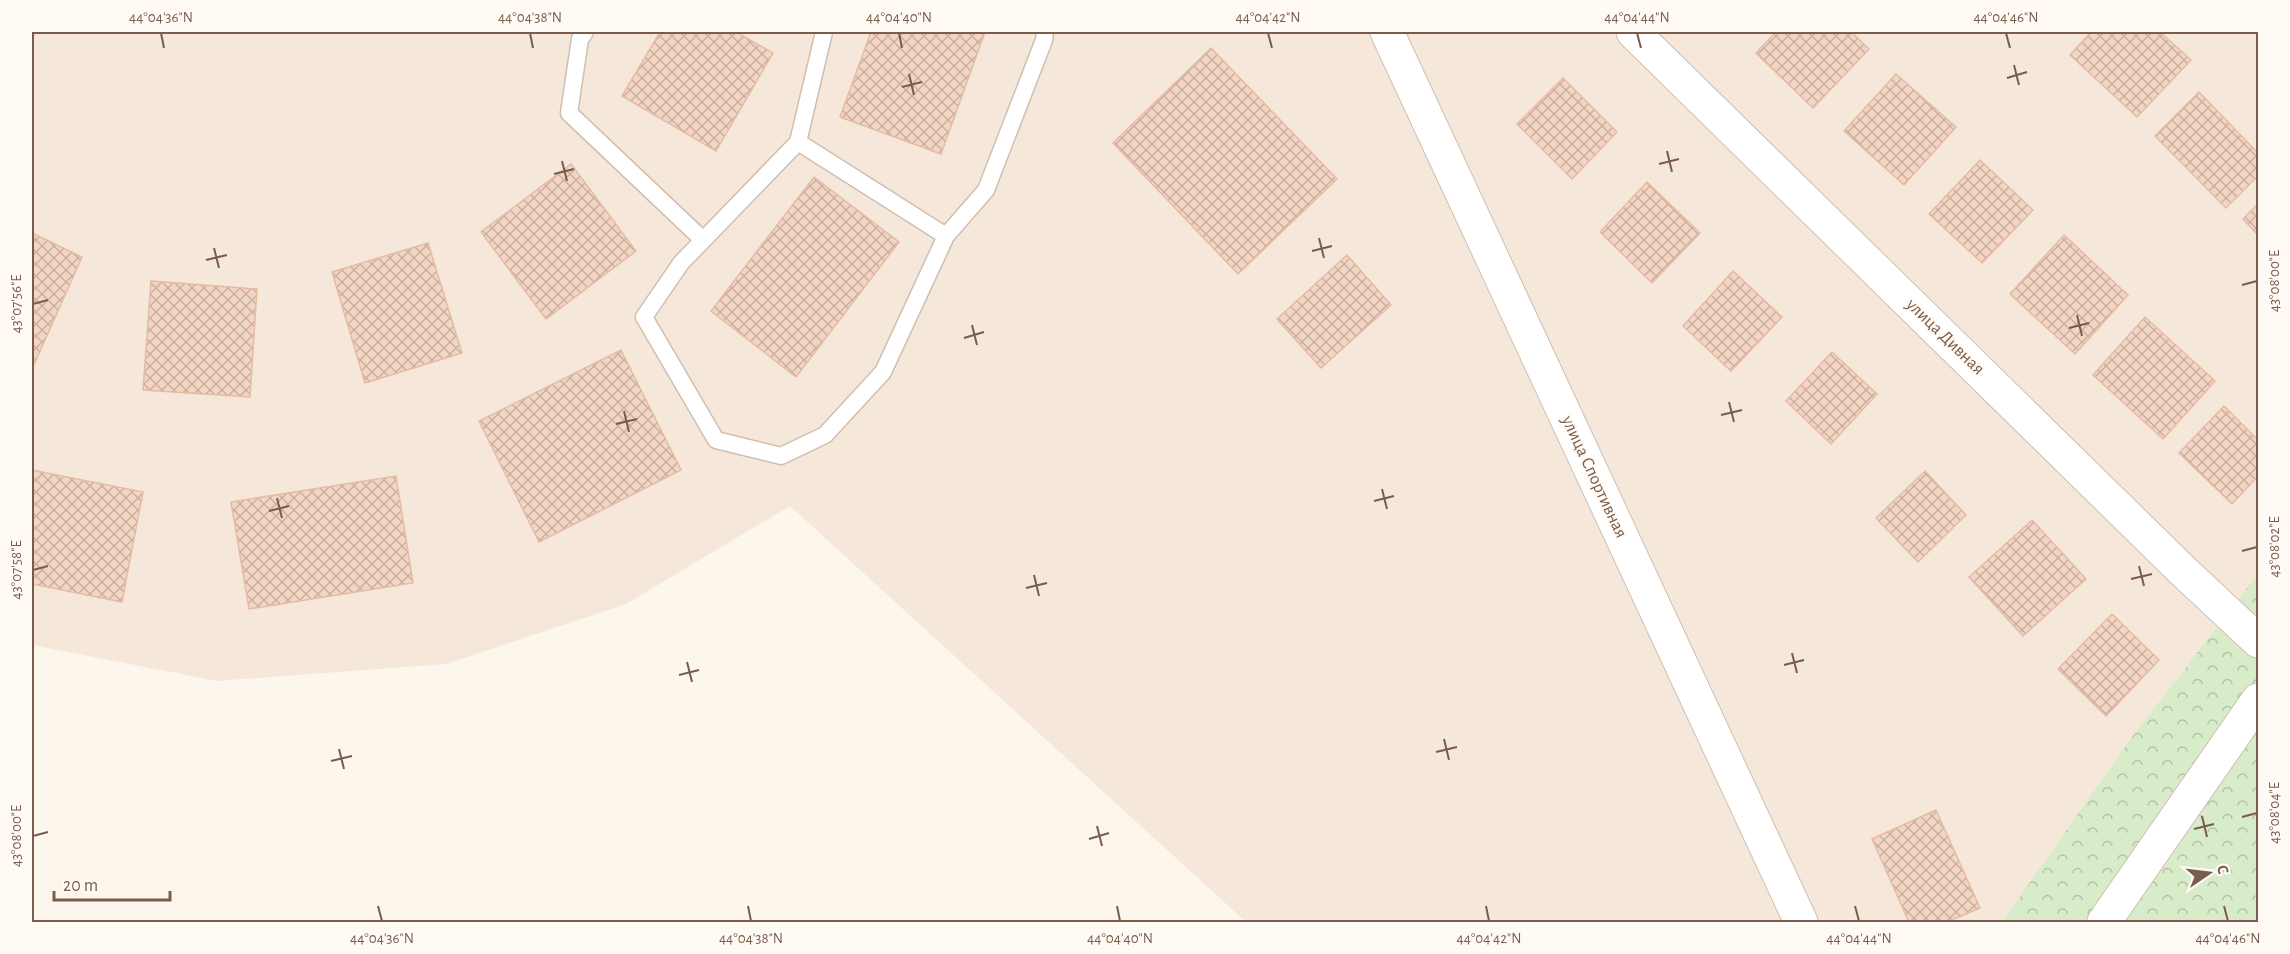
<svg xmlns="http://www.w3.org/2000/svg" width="2290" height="954" font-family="'Alegreya Sans',sans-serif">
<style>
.residential{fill:#f5e8da}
.forest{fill:url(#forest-crowns)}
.building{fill:url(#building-cross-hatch);stroke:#e6bba3;stroke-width:1.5}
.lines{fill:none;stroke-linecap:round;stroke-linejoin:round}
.service-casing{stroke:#d1beb0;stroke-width:19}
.minor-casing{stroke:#d1beb0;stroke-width:35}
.tertiary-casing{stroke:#d1beb0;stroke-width:35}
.service{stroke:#fff;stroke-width:16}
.minor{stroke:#fff;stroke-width:33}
.tertiary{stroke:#fff;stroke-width:33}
.ticks{fill:none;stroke:#7a5c4d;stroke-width:2}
.labels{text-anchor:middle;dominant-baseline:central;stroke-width:4.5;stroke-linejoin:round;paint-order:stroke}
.street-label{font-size:18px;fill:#7a5c4d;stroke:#fffaf3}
.neatline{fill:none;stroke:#7a5c4d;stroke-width:2}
.ticks-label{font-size:15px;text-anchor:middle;fill:#7a5c4d}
</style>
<defs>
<pattern id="forest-crowns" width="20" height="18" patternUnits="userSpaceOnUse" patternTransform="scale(1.5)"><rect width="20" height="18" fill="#d8ecc9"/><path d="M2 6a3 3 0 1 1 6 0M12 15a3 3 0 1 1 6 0" fill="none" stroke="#b4c2a5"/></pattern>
<pattern id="building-cross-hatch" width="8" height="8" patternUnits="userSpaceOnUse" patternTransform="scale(1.5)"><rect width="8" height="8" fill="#f3d5c3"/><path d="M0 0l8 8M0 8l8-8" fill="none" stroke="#cab0a1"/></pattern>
</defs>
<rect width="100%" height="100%" fill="#fdf6ec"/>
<path class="residential" d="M32,32H2258V922H1246L790,506L626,604L446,664L217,681L32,645Z"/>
<path class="forest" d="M2258,574V922H2002L2132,737Z"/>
<path class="building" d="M660,32H736L773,53L716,151L622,96Z
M871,32H985L941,154L840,117Z
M1776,32H1851L1869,49L1813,108L1756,53Z
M2091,32H2160L2191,60L2137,117L2070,55Z
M1211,48L1337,179L1238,274L1113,143Z
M1896,74L1956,127L1904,185L1844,131Z
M1563,78L1617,132L1572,179L1517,124Z
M2199,92L2258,153V176L2226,208L2155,136Z
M1980,160L2033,210L1982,263L1929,214Z
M571,164L636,251L546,319L481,232Z
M814,177L899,242L796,377L711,311Z
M1647,182L1700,233L1652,283L1600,232Z
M2258,204V235L2243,219Z
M32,233L82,257L32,369Z
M2064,235L2128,295L2075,354L2010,294Z
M428,243L462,353L365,383L332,272Z
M1347,255L1391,305L1321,368L1277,319Z
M1733,271L1782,317L1731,371L1683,326Z
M151,281L257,289L250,397L143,390Z
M2145,317L2215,381L2163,439L2093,375Z
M621,350L681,470L539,542L479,421Z
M1832,352L1877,394L1831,444L1786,401Z
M2224,406L2258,440V476L2232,504L2179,453Z
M32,470L143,492L122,602L32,584Z
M1925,471L1966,515L1918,562L1876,518Z
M396,476L413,583L249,609L231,502Z
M2032,520L2086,579L2023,636L1969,577Z
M2112,614L2159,660L2106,716L2058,669Z
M1936,810L1980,908L1947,922H1909L1872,839Z"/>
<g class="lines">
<defs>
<path id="service" d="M585,32L580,39L569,113L703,240
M824,32L798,142L681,263L644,317L716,440L781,456L825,435L883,372L946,236L986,190L1044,40L1045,32
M798,142L946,236"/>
<path id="minor" d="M1633,32L2182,570L2258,641
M2104,922L2258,700"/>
<path id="tertiary" d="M1387,32L1801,922"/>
</defs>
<use href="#service" class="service-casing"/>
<use href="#minor" class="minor-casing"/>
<use href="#tertiary" class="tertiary-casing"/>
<use href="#service" class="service"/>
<use href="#minor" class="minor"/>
<use href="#tertiary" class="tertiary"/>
</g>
<path class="ticks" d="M161,33L164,48M530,33L533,48M899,33L902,48M1268,33L1272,48M1637,33L1641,48M2006,33L2010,48M2014,65L2019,85M909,74L914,95M2007,78L2027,72M902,87L922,82M1667,151L1672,172M562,161L567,181M1659,164L1679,159M554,174L574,169M1319,238L1324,258M214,248L219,268M1312,251L1332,246M206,260L227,255M2242,285L2257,281M33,304L48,300M2077,315L2082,336M972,325L977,345M2069,328L2089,323M964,338L984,332M1729,402L1734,422M624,411L629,432M1721,415L1742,410M616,424L637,419M1382,489L1387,509M277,498L282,518M1374,501L1394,496M269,511L289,506M2242,551L2257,547M2139,566L2144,586M33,570L48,566M1034,575L1039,596M2131,579L2152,574M1026,588L1047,583M1792,653L1797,673M687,662L692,682M1784,665L1804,660M679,675L699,670M1444,739L1449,760M339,749L344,769M1436,752L1457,747M331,761L352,756M2202,816L2207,837M2242,817L2257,813M1097,826L1102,846M2194,829L2214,824M33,836L48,832M1089,839L1109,833M378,906L382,921M748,906L751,921M1117,906L1120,921M1486,906L1489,921M1855,906L1859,921M2224,906L2228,921"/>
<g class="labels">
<g class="street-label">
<text transform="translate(1945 337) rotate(44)">улица Дивная</text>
<text transform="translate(1594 477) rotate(65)">улица Спортивная</text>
</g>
</g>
<rect width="2290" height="954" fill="none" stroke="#fffaf3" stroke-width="66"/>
<g transform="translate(2209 873) rotate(76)" stroke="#fffaf3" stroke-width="4.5" paint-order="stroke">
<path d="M0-4.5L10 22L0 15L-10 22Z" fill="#7a5c4d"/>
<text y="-9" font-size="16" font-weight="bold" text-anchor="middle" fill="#7a5c4d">С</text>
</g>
<path d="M54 891v9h116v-9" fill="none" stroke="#7a5c4d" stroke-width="3"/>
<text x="63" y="891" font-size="18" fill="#7a5c4d" stroke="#fffaf3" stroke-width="4.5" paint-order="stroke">20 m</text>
<rect x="33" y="33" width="2224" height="888" class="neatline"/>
<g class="ticks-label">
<text x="161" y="22">44°04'36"N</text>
<text x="530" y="22">44°04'38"N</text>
<text x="899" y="22">44°04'40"N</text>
<text x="1268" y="22">44°04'42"N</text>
<text x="1637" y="22">44°04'44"N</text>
<text x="2006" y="22">44°04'46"N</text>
<text transform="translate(2274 281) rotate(-90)" y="5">43°08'00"E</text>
<text transform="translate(16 304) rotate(-90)" y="5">43°07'56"E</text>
<text transform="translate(2274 547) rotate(-90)" y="5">43°08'02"E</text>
<text transform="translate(16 570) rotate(-90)" y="5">43°07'58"E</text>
<text transform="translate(2274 813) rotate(-90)" y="5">43°08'04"E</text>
<text transform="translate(16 836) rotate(-90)" y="5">43°08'00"E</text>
<text x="382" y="943">44°04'36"N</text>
<text x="751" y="943">44°04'38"N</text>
<text x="1120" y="943">44°04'40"N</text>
<text x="1489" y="943">44°04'42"N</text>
<text x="1859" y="943">44°04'44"N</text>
<text x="2228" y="943">44°04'46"N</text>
</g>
</svg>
